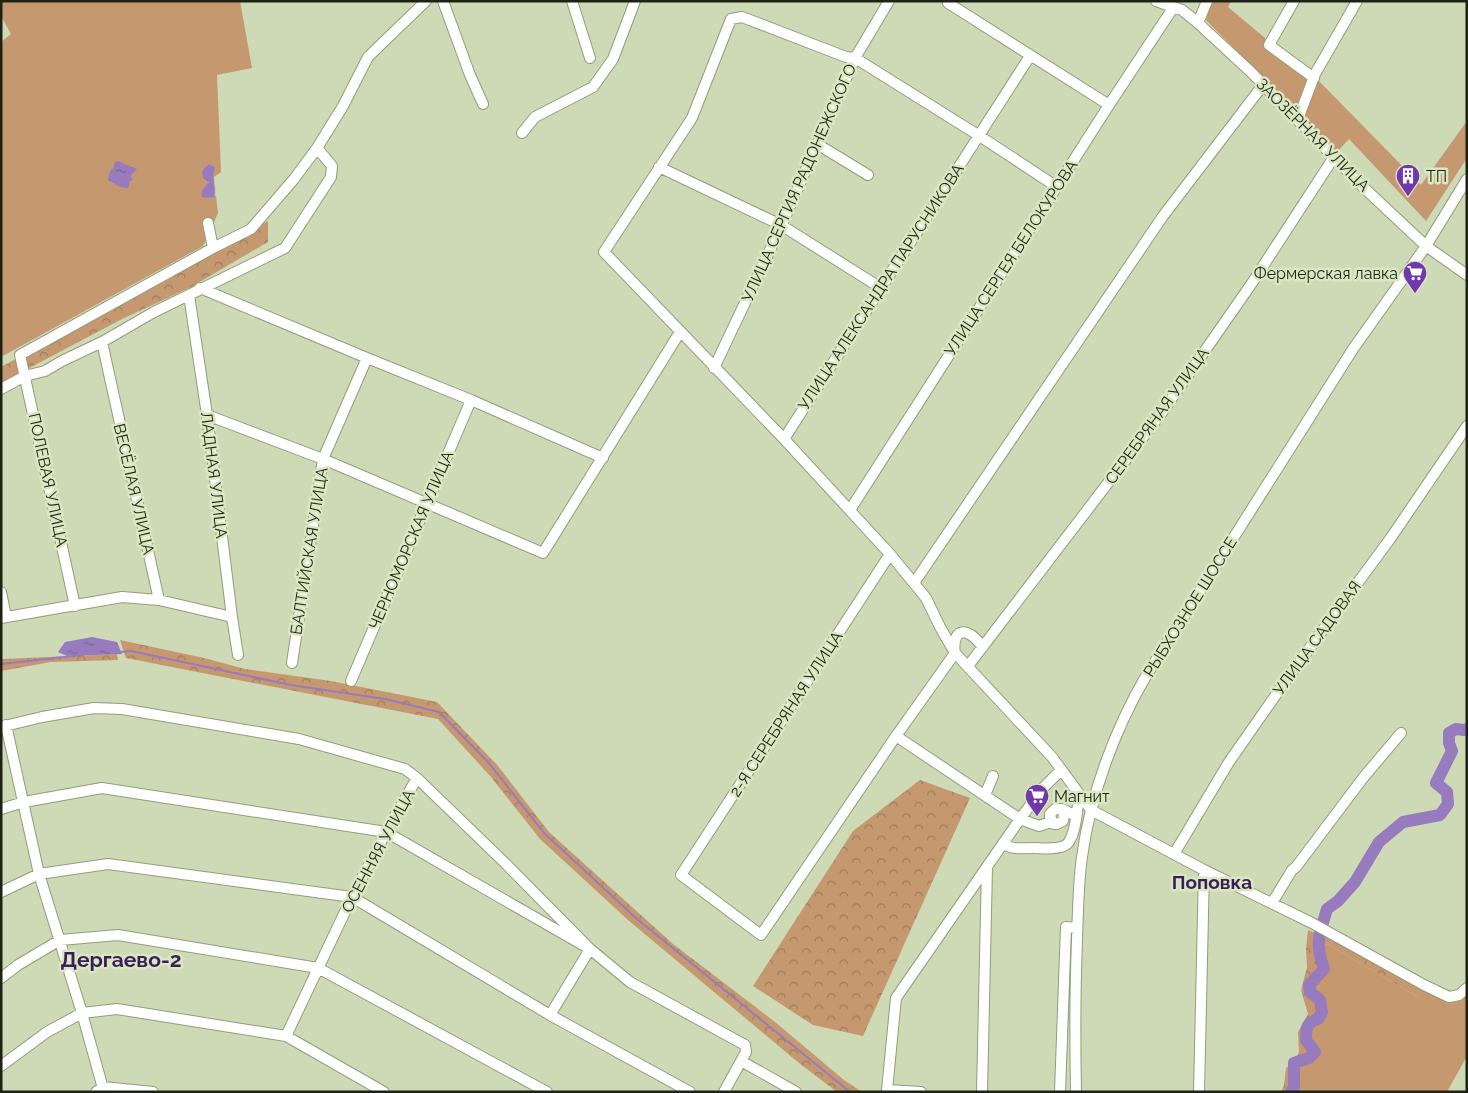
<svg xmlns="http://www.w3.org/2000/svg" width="1468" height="1093" font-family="Raleway,sans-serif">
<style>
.green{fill:#c59870;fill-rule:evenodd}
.forest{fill:url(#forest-crowns)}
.water{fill:url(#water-ripples)}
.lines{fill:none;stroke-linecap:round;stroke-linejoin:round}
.stream{stroke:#977bbe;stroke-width:2}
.river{stroke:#977bbe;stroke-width:12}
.minor-casing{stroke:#929d7b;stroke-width:12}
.minor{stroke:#fff;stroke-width:10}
.labels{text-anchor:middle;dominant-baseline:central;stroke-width:5;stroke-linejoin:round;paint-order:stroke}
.street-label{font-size:16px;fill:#1d2214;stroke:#dae7c2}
.poi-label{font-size:16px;fill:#1d2214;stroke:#dae7c2;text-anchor:start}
.quarter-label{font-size:19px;font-weight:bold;fill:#391e57;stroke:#dae7c2}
.district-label{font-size:21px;font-weight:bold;fill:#391e57;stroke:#dae7c2}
</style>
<defs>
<pattern id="forest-crowns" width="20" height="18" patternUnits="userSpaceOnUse" patternTransform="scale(1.25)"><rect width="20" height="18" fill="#c59870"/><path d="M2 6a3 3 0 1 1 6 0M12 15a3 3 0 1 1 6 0" fill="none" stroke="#9f7c5b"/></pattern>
<pattern id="water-ripples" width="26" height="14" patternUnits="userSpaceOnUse" patternTransform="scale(1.25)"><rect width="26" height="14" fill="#977bbe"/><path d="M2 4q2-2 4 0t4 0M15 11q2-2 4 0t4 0" fill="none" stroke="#7b6499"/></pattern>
</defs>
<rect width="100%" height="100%" fill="#cddab5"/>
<path class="green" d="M1,1H240L252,68L217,75L221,172L214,177L218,213L203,246L1,357V42L11,34L1,16ZM215,167L213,174L216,195L212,199L208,184Z
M1211,1H1231L1228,7L1265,38L1313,75L1421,185L1467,121V158L1426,221L1349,139L1337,152L1206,20Z
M1327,944L1420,998L1430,991L1448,1001L1457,1002L1467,993V1056L1447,1092H1296L1299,1073L1307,1063L1311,1034L1325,1002L1318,991L1322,979L1329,969L1323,946Z"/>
<path class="forest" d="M268,221V242L191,287L122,319L1,383V367Z
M120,640L204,658L245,669L331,681L437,702L498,766L549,832L673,944L775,1022L844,1080L862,1092H837L799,1063L628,920L540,839L491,777L438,719L126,658Z
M117,654L118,660L51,662L1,671V660L3,659Z
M920,780L970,798L863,1036L813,1025L753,986L853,831Z
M1308,930L1325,937L1430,991L1426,999L1420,998L1327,944L1323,946L1329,969L1322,979L1318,991C1330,1012 1325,1016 1311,1033L1318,1040V1055L1307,1063L1300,1073L1296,1092H1281L1284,1085L1286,1068L1295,1060L1299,1052L1298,1032L1308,1014L1301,990L1307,967L1306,949Z"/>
<path class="water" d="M118,161L137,169L132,174L131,177L133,180L130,181L128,188L120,187L108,180L110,171L113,169L115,162Z
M209,164L215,167C211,179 217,190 214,198L202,197C201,188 205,188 209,182L203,178C201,171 203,169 209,164Z
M92,637L117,642L122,654L67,656L58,652L65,642Z"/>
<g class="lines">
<path class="stream" d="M120,652L131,651L291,685L385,699L439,712L488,762L544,833L637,919L850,1092
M1,664L83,655"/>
<path class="river" d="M1322,926L1327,909L1338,901L1355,882L1379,842L1403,822L1440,815L1448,804L1447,792L1436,783L1452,751L1449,743V733L1456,729L1464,730L1467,729
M1291,1092L1294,1087V1063L1309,1058L1315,1052L1306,1040C1306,1028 1306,1023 1318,1019L1322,1012L1320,1000L1310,992L1309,985L1324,969C1320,957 1317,946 1320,933"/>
<defs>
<path id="minor" d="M443,1L470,75L483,104
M572,1L590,58
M1156,1L1182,10L1198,23L1251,72L1361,185L1426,246L1467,275
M1294,1L1269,45L1314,78
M948,3L1109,105
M1198,23L1207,1
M1298,119L1315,74L1357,1
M522,133L535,117L593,87L613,59L635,1
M817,144L868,175
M659,167L781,225L881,288
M1057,187L978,135L855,58L846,57L742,17L731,19L692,118L604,252L784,439L890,554L926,598L940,627L955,653L1052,757L1091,810L1204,870L1312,923L1424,985L1449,997L1459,995L1467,988
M208,223L213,248
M200,288L367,358L471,400L603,458
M189,295L207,415L232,617L238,655
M714,368L779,231L855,58L889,1
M1,389L25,376L45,371L62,361L102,342L154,312L285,248L331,177L332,166L317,148L343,106L368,57L426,1
M207,415L323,459L543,553L680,332
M784,439L1030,56
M850,510L1109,105L1173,8
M890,554L681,875L761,935L896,736L955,653C953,642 956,626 971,635C976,638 979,643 983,647
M914,583L1163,216L1263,85
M1,592L6,617
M159,600L232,617
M75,606L20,355L213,248L251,229L294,179L317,148
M1,618L122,597L159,600L102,342
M292,663L323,459L367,358
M968,666L1163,411L1252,283L1334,157
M351,681L471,400
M6,725L39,874L82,1013L104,1092
M1,727L42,717L94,708L122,709L299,739L405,769L417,778L386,832L352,897L286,1036
M896,736L1020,819L1039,826L1051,822
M417,778L505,863L590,949L550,1015
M985,795L993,776
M1,809L24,802L102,788L386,832L590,949L630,982L745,1045L746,1052L724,1092
M1062,809L1064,815L1063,821L1057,824H1054L1050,817V814L1055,809H1062L1076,816
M1003,843C1011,850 1022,848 1033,848C1042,848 1055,850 1064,846C1076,841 1077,809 1079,796
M1174,854L1229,762L1289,676L1390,539L1467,426
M1,892L39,874L108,864L352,897L550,1015L690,1092
M1272,903L1292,870L1296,867L1363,778L1401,733
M1,978L18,965L60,940L118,935L318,968L547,1092
M741,1061L796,1092
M1,1066L47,1032L82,1013L117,1009L286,1036L384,1092
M96,1092L103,1087L153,1092
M921,1092L887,1090L896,998L1020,819L1043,788L1061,770
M982,1092L987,867
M1060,1092L1066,927L1077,928
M1076,1092C1075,1041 1075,991 1077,940C1078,913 1078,885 1082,857C1090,796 1115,729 1146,676L1353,349L1426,246L1467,179
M1199,1092L1204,870"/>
</defs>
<use href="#minor" class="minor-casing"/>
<use href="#minor" class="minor"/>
</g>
<defs>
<symbol id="building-pin" viewBox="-11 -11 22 30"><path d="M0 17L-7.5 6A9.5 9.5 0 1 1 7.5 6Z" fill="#7137ad" stroke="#dae7c2"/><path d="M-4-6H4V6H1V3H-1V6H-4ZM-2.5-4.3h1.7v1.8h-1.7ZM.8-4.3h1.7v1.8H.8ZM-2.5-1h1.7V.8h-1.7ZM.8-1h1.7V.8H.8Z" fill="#fff"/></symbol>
<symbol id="supermarket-pin" viewBox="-11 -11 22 30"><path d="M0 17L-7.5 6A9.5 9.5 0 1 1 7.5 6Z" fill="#7137ad" stroke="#dae7c2"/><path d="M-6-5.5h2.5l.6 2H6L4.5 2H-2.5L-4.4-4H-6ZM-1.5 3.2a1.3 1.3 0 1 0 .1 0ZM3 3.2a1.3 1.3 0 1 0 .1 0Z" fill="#fff"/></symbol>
</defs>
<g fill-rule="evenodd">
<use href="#building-pin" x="1394" y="162" width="28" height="38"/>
<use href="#supermarket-pin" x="1401" y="259" width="28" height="38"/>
<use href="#supermarket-pin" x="1023" y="782" width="28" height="38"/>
</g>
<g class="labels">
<g class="street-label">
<text transform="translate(1313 135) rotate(45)">ЗАОЗЁРНАЯ УЛИЦА</text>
<text transform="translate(799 183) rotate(-66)">УЛИЦА СЕРГИЯ РАДОНЕЖСКОГО</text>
<text transform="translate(1011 258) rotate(-57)">УЛИЦА СЕРГЕЯ БЕЛОКУРОВА</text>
<text transform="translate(881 287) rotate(-57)">УЛИЦА АЛЕКСАНДРА ПАРУСНИКОВА</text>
<text transform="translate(1157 416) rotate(-54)">СЕРЕБРЯНАЯ УЛИЦА</text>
<text transform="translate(214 475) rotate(83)">ЛАДНАЯ УЛИЦА</text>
<text transform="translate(48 480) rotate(78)">ПОЛЕВАЯ УЛИЦА</text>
<text transform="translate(134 489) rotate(77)">ВЕСЁЛАЯ УЛИЦА</text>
<text transform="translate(411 540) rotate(-67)">ЧЕРНОМОРСКАЯ УЛИЦА</text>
<text transform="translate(309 551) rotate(-81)">БАЛТИЙСКАЯ УЛИЦА</text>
<text transform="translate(1190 607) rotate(-58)">РЫБХОЗНОЕ ШОССЕ</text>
<text transform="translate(1317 638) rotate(-54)">УЛИЦА САДОВАЯ</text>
<text transform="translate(786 714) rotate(-57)">2-Я СЕРЕБРЯНАЯ УЛИЦА</text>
<text transform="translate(378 851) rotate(-62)">ОСЕННЯЯ УЛИЦА</text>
</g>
<g class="poi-label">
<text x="1426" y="176">ТП</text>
<text x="1398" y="273" text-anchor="end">Фермерская лавка</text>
<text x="1054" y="796">Магнит</text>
</g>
<g class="quarter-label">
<text x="1212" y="882">Поповка</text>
</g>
<g class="district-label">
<text x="121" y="959">Дергаево-2</text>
</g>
</g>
<rect width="1468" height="1093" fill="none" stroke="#1d2214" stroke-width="5"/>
</svg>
